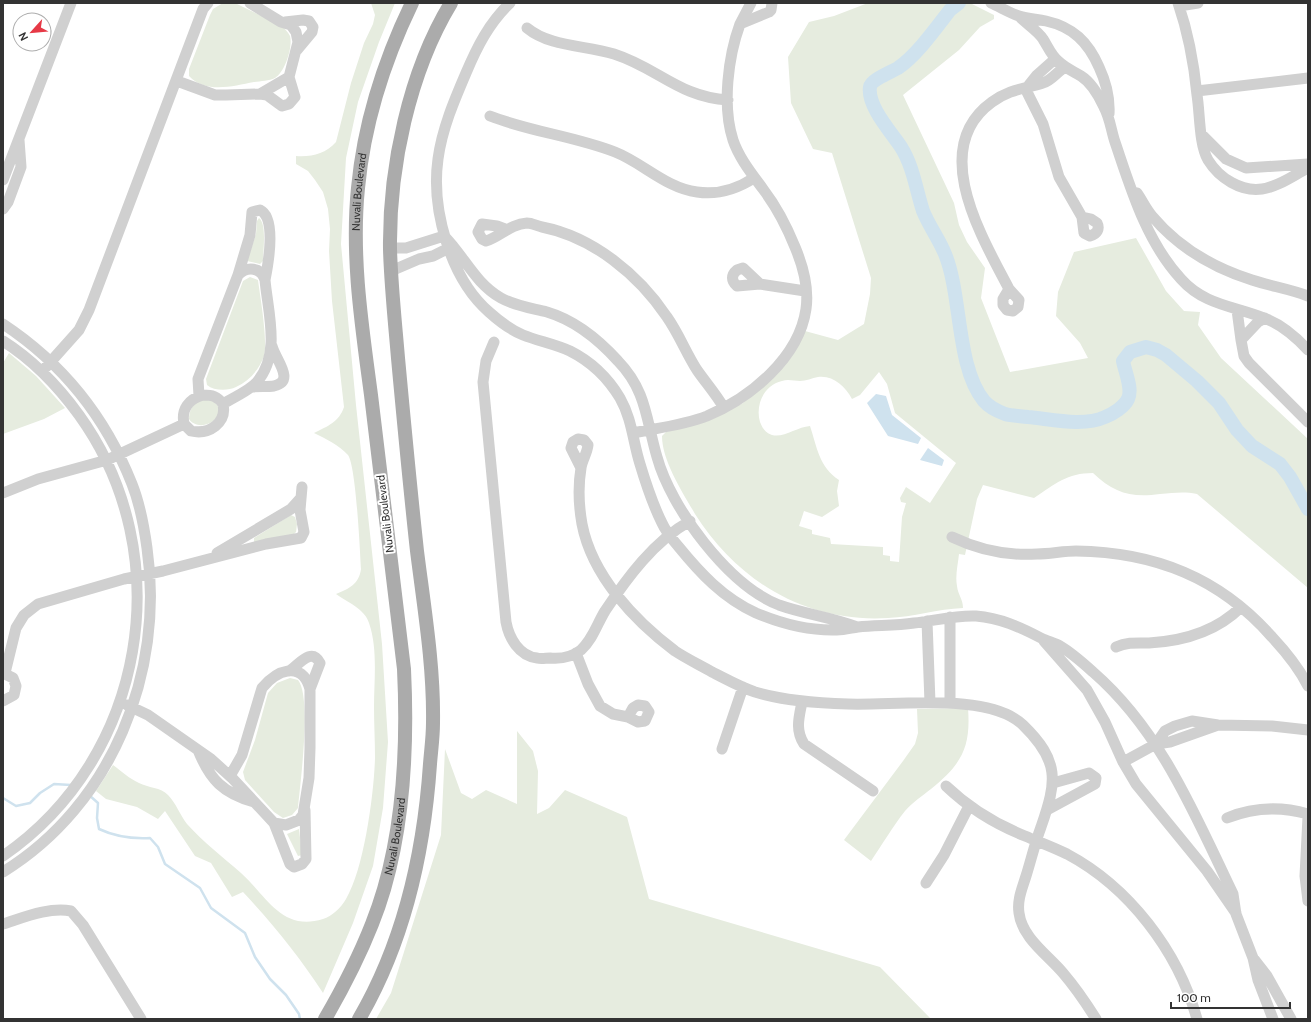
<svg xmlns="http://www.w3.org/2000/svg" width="1311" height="1022" font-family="Cabin,sans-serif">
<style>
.green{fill:#e6ecdf;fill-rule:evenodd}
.water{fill:#cfe2ee}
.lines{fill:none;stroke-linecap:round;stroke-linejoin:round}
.stream{stroke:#cfe2ee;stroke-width:2.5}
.river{stroke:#cfe2ee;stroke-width:14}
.minor{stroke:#d0d0d0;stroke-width:11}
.major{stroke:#ababab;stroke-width:14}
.labels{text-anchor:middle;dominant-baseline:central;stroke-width:4;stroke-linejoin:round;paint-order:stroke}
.street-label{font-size:11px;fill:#333;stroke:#fff}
</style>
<rect width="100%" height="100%" fill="#fff"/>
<path class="green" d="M223,3H235L282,26C285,29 288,32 290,36C293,47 285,72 275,78C269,81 261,81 254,82C233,86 206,94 189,76V69L210,15L213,9Z
M371,3H395L379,42L358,102L346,158L341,244L356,405L382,644L388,742L383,808L373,866L353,923L323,993C299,956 273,924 243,892L232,897L211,863L195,856L165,811L158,819L137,807L106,799L96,791L113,765C121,771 130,779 139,783C148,788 161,787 168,795C176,803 180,815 187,824C203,842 223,857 241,873C266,895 281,932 323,919C332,916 341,908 346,899C364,869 374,794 375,758C375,741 374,724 374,707C374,680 378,649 369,623C365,609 347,602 336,594C349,589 359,584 361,569C360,551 356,466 348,455C339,445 326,439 314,433C328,426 339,422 344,407L332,301L329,251L330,229L328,209L323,192L315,180L308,171L296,164V156C312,157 325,154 336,142L351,83L364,43L373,24L375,15Z
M868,3H970L994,15V19L980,27L959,50L903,95L954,203L959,225L967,242L985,268L981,298L1010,372L1088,358L1080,343L1056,316L1058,292L1074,252L1136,238L1166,291L1184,311L1200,312L1198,325L1221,358L1308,439V588L1197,494C1183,491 1174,493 1160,494C1131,498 1114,493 1093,473C1067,473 1055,484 1034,498L983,485L977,499L965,555L959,554C958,564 955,576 957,586C958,595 963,599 963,608C938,609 913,617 888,618C807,623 738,582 695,514C683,493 662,461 662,436L666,432L710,420L743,403L805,331L838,340L864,324L870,294L871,278L832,153L813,149L791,103L788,57L809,22L834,16ZM879,372L887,384L895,413L956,463L930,503L906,487L900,498L901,502L906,503L902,517L899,562L890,561V556L883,555V547L831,544L830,538L812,534V530L799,526L804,511L822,517L839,506L837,491L839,480C819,467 817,447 810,426C797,427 784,438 772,435C765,433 762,427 760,422C755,405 764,385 782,381C788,379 794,381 800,381C806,381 812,378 818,377C833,375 845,386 852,399L860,395Z
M259,218C267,224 263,251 263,261L260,264L247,261L256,234L257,221Z
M250,277L258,280C260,296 268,341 264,356C259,370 249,381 236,387C228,391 214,391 207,385L206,379L243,281Z
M9,353L36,376L65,408L44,419L3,434V363Z
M211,397L220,409C219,413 217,418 214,420C207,427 194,427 189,419C190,403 198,401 211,397Z
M291,515L295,517L297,524L296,532L293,535L254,542V538Z
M290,678L298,680C312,697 300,784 298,808L292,815L283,818L274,812L245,780L243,772L255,740L268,693L277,683Z
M968,708C971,747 962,764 931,789C922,796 913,802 905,811C893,826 882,845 871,861L844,840L903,761L915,744L918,733L917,709Z
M517,731L533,751L538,771L537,814L549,808L565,790L627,817L649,899L880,967L931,1019H376L391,993L441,835L445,749L461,793L472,799L486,790L517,804Z
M299,829L302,855L298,856L287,834Z"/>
<path class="water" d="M876,394L886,396L892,415L921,438L918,444L888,436L867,403Z
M928,448L944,460L942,466L920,460Z"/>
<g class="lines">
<path class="stream" d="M89,795L98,803L97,818L99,829C116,837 131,839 150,838L158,847L165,864L200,888L211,908L245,933L255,957L270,979L286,995L299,1014L300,1019
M3,798L16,806L30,803L40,793L54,784L71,785"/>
<path class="river" d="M959,3L950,10C936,28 917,55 898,68C891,72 871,80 870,87C867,106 891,132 901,147C913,166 916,189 923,211C929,226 939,239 945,254C962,295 956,367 984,401C990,408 997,411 1005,414C1012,416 1021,416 1028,417C1051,419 1083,427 1105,417C1113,414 1124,407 1128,399C1133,389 1125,372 1123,361L1130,352L1146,347L1157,350L1166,355L1197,381L1219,403L1237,430L1252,446L1280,464L1290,477L1308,509"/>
<path class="minor" d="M510,3C489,23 477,47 466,73C454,101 442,129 438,159C431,209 450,278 489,312C499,321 511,330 523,335C538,341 555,344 570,351C590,361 608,378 620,398C632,419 633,442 640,464C646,484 653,505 662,523C666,532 672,539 678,546C700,573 723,598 756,613C782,624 809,631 837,630C845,630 851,628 858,627C876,625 895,626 914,623C934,621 955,615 976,616C1000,618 1020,627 1041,638C1047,641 1054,643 1060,646C1072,653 1083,663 1093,672C1161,731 1195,815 1233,894L1236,914L1253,958
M751,3L740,24L769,12L771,10L772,3
M991,3C1000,7 1010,13 1019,16C1028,19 1037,19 1046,21C1073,27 1088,42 1099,67C1106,82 1110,97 1109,114
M1178,3C1188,32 1194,64 1197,95C1200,113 1199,145 1208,160C1219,178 1241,192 1262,189C1278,187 1294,175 1308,168
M1179,6L1198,3
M1019,16C1026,24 1037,30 1043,39C1048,47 1051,55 1058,61C1065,68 1073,71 1081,76C1092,83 1099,96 1104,107C1110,118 1111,130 1115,142C1131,189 1146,241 1181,279C1204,305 1234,306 1264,318C1281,324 1296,337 1308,350
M285,22L303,20L309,21L313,27L312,32L297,50
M527,28C550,47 585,45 614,54C658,68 679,97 728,100
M177,81L215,95H226L260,94L289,77L298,42L296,32L291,25L281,22L250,3
M1029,85L1037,75L1055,59
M1025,88L1043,124L1059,177L1082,217
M1197,91L1308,78
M260,94L267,95L282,106L289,104L295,97L289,77
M490,116C531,132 574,136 615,152C643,163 666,188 697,192C717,195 737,189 754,178
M1203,136L1226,159L1246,168L1308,164
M3,180L71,3
M1137,193C1142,200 1146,209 1152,216C1178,247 1214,268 1252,280C1270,286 1290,289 1308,296
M3,209L8,202L21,167L19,140
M1082,217L1091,219L1097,223C1100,229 1097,234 1090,236L1084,233Z
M505,229L497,226L482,224L478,232L482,239L486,241C500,237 510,224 527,223C532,223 537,226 542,227C593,237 639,275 667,317C679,334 686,353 697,370C706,383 716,394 724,408
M446,238C465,258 476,284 501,298C515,306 531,308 547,312C574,320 599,340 618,361C647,391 646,420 657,457C671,508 728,585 779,605C804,614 831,617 857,627
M390,248H406L444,236
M391,271L419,259L433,256L453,246
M238,275L250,235L252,212L260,210C277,218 268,265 265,280
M760,284L743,268L737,270C731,275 731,281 737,286L760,284L805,291
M1009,289C982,237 928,148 992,102C1010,89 1024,89 1043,83C1051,81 1057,72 1065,67
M1009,289L1019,300L1018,307L1013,311L1007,310L1003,305V299Z
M1237,310L1241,340L1258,322L1265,318
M3,324C62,363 106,418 132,484C140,504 144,526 147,548C165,672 112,805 3,872
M1241,340L1244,356L1249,363L1308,422
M3,341C33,360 58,386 79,415C180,555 146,758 3,856
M494,342L486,361L483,382L506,622C509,638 519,656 537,658C541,659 546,658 550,658C561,659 572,657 581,650C593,639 597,624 605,611C627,578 654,541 690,521
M46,367L79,330L89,310L203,9L208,3
M252,387C259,386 267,387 274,386C296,381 275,359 272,346
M203,395C212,395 217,396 223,404C227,423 209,435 191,431L184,424C181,409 189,399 203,395Z
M199,396L198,379L238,275C247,266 261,267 265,280C268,313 281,354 257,382C249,391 234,397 223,404
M633,433C658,428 684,425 707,416C750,398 799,358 806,309C809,288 803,266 795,247C787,227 776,206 763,189C752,174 739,158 733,140C722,106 728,57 740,24
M581,468L571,448L573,442L578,439L584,440L588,445C587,454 582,460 581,468C578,486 579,507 582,524C592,576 635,621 675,651C687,659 700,665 712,672C726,679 740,687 755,692C785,701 817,703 848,704C894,706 989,692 1023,725C1060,761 1057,781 1041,827C1035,843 1031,860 1026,876C1022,889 1017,900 1019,913C1022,938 1048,955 1063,973C1075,987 1086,1003 1096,1019
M3,493L38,479L107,460L184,424
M952,537C979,550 1007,556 1037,554C1050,554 1063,551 1076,551C1155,552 1220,578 1272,637C1286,652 1299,668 1308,686
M217,553L291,509L300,499
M927,621L930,703
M1044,641L1087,690L1105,722L1123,762L1136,784L1207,871L1236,913
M1116,647C1127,642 1137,643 1149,643C1184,641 1216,632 1241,607
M576,653L588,684L600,706L613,714L628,717L638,722L645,721L649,712L645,706L638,705L633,708L628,717
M289,671C298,666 311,646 320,663L310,689
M3,673L13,678L16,686L14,695L3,701
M5,673L16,628L24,615L38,604L124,579L163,571L266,544L301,538L304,532L300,510L302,487
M802,702C799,717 795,730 804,744L873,791
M950,702V617
M127,705L148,715L211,759L233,779L274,823L286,825L299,820L303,815L309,778L310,748V689C302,659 276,671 262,688L242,755L230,776
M1156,744L1165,731L1175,726L1192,721L1218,725L1272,726L1308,730
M722,749L743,687
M198,750C210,780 223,793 254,802
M1123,762L1156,744L1170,742L1218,725
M946,786C969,808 995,824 1025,836C1039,842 1053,847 1067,854C1129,887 1178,951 1197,1019
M1047,810L1095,784L1096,778L1089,773L1053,783
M1308,817L1305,876L1308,901
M1227,818C1254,807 1280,806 1308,814
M274,823L290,864L294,867L302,864L306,859L305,810
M926,883L944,855L969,806
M3,924C25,917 49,907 71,911L83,925L141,1019
M1273,1019L1258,980L1253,958L1267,976L1291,1019"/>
<g class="major">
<path id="s1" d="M325,1019C343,988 359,957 372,924C403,847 408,751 404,669C393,578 382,487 371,395C362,327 351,257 358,188C364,124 384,61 412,3"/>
<path d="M359,1019C404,942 424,852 430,764C431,751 433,737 433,723C434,666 424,607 417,551C410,487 404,423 398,358C395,322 391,285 390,249C389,168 409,72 451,3"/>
</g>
</g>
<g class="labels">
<g class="street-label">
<text stroke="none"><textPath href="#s1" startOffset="845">Nuvali Boulevard</textPath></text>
<text transform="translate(385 514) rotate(-97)">Nuvali Boulevard</text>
<text stroke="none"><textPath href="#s1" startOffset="197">Nuvali Boulevard</textPath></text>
</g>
</g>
<rect width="1311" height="1022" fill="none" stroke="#333333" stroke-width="8"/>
<g transform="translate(32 32) rotate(243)"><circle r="19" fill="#ffffff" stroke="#adadad"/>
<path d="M0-3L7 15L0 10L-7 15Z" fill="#e63946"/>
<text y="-6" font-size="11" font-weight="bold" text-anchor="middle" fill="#333333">N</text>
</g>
<path d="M1171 1002v6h119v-6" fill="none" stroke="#333333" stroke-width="2"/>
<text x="1177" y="1002" font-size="12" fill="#333333" stroke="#ffffff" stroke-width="3" paint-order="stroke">100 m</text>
</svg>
